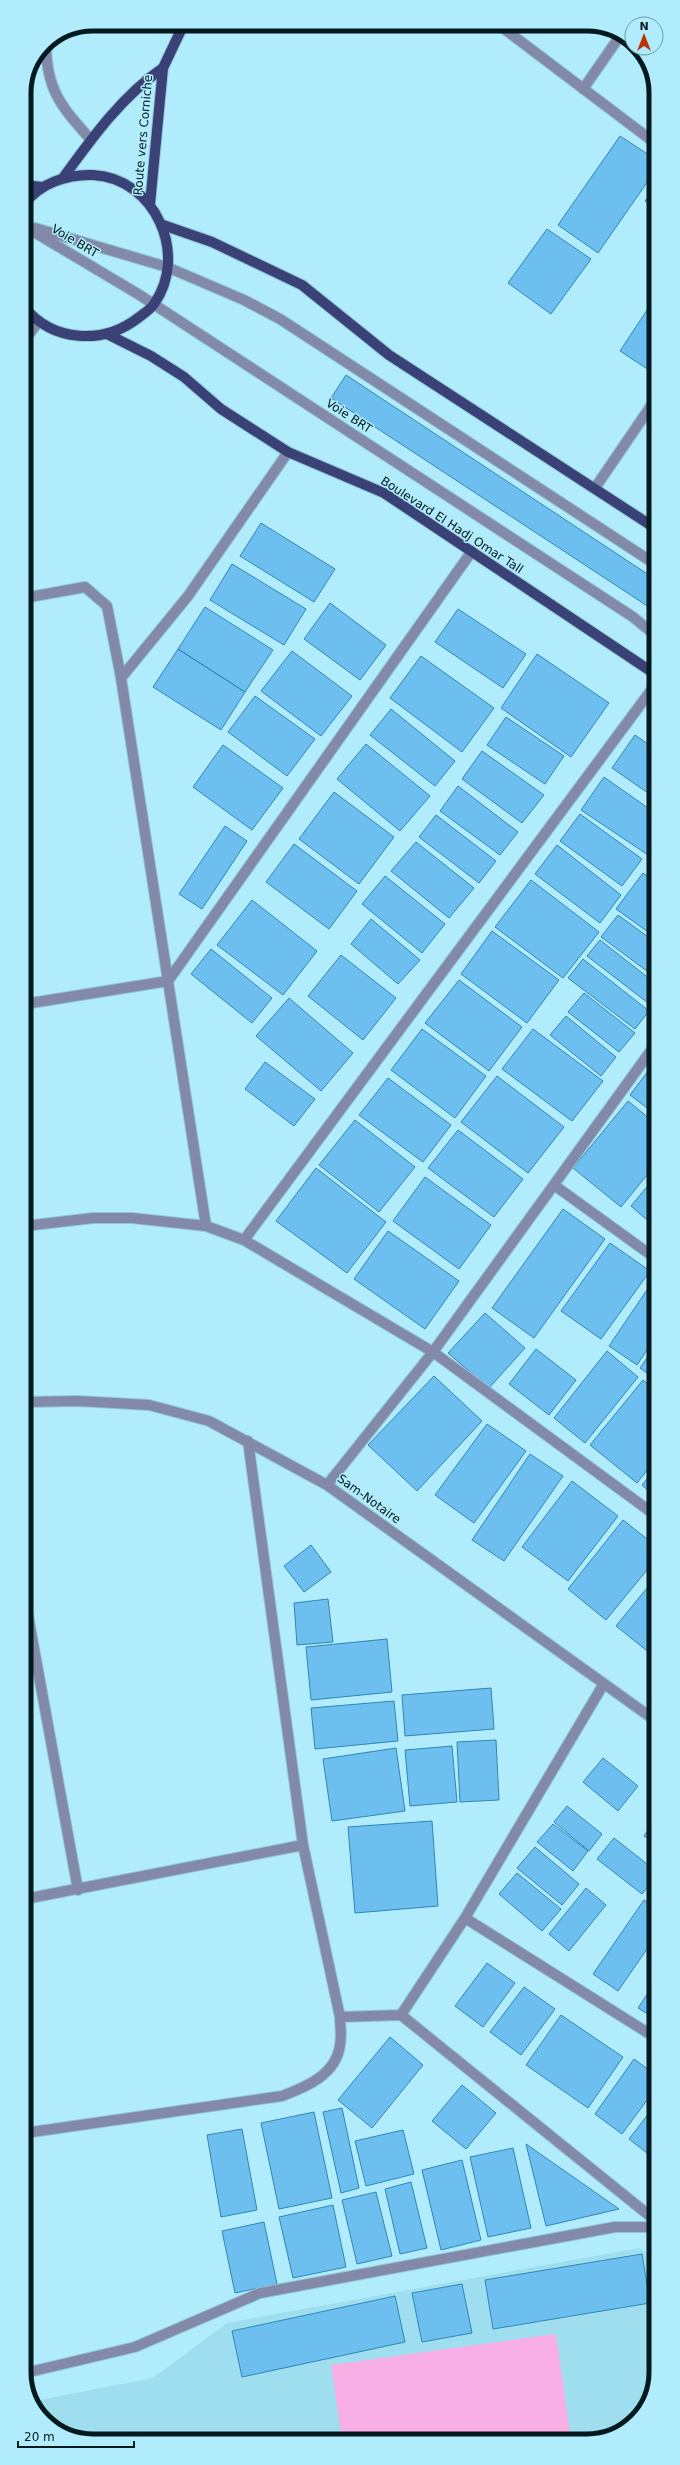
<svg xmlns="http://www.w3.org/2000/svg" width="680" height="2465" font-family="'DejaVu Sans',sans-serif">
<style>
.built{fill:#9edeee}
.green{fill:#f8afe5}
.building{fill:#6dbff0;stroke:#3186b4}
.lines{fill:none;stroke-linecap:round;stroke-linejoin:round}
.minor-casing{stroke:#92c6d4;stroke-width:12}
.major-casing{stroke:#92c6d4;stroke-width:12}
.minor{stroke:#8389a9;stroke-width:10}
.major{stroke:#3a4176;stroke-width:10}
.labels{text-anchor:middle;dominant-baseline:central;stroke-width:3;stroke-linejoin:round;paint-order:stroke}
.street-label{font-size:12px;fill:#02191e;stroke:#b1ecfc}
.rim{fill:none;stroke:#02191e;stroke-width:5}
</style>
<rect width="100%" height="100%" fill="#b1ecfc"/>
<path class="built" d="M639,2248L656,2259V2372L642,2414L601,2440L88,2441L48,2424L34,2401L153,2378L227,2323Z"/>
<path class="green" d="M556,2334L571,2440H342L331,2365Z"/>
<path class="building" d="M620,136L655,159V171L598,253L558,225Z
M655,188V208L645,201Z
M547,229L591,259L551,314L508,283Z
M655,298V374L620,351Z
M346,375L655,579V611L331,398Z
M261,523L335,569L314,602L240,556Z
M232,564L306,609L284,645L210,600Z
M330,603L386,645L360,680L304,639Z
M205,607L273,650L245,692L178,649Z
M458,609L526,654L503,688L435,642Z
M178,649L245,692L221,730L153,687Z
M292,651L352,696L321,736L261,691Z
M537,654L609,703L571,757L501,708Z
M421,656L494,708L462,752L390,698Z
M255,696L315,739L287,776L228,732Z
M391,709L455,761L435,786L370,735Z
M506,717L564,756L545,784L487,745Z
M635,735L655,749V798L612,768Z
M366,744L430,796L400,831L337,779Z
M223,745L283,788L252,830L193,787Z
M482,751L544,795L522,823L462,779Z
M604,777L655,813V845L648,855L581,810Z
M458,786L518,832L500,855L440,811Z
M334,792L394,837L359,884L299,839Z
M580,814L642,859L622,886L560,841Z
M436,815L496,861L479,883L419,837Z
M225,826L247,841L202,909L179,894Z
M416,842L474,888L449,918L391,871Z
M294,844L357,891L329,929L266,882Z
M557,845L621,895L600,923L535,874Z
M655,856V870L648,865Z
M643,873L655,881V937L616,909Z
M385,876L445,924L422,953L362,904Z
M531,880L599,932L563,978L495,927Z
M252,900L317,951L283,995L217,945Z
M618,915L655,942V977L601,937Z
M371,919L420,960L398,984L351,944Z
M492,931L559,980L527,1023L461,974Z
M600,940L655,983V1002L652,1006L587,956Z
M211,949L272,998L252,1023L191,974Z
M341,955L396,998L363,1040L308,996Z
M583,959L649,1011L635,1029L568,978Z
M459,980L522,1027L489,1071L425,1023Z
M584,993L635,1033L619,1052L568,1012Z
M289,998L353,1053L321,1091L256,1036Z
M566,1016L616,1057L601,1076L550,1035Z
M422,1029L486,1076L455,1118L391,1070Z
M533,1029L603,1081L572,1121L502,1069Z
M265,1062L315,1099L294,1126L245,1089Z
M655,1062V1114L630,1095Z
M497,1076L564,1127L528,1173L461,1122Z
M388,1078L451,1125L423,1162L359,1115Z
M628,1101L655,1123V1165L621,1207L573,1168Z
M355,1120L415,1167L379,1212L319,1165Z
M458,1130L523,1179L494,1217L428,1168Z
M316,1168L386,1222L347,1273L276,1221Z
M425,1177L491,1225L459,1269L393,1221Z
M655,1177V1227L631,1206Z
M563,1209L605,1239L534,1338L492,1308Z
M388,1231L459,1281L425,1329L354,1279Z
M610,1243L650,1271L601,1339L561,1311Z
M655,1278V1338L637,1365L609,1346Z
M485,1313L525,1348L489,1388L448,1353Z
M655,1346V1379L640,1368Z
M536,1349L576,1380L549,1415L509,1384Z
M607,1351L638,1377L585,1443L554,1418Z
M434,1376L482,1421L417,1491L368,1445Z
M643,1380L655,1390V1460L637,1483L590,1445Z
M487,1424L526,1451L474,1523L435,1495Z
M530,1454L563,1476L504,1561L472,1540Z
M655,1469V1497L642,1485Z
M572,1481L618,1516L568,1581L522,1547Z
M623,1520L656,1546V1559L606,1620L568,1589Z
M311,1545L331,1572L304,1592L284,1566Z
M656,1577V1658L616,1626Z
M328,1599L333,1642L297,1645L294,1603Z
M387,1639L392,1692L311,1700L306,1647Z
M491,1688L494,1729L405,1736L402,1695Z
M394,1701L398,1741L315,1749L311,1708Z
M496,1740L499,1800L460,1802L457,1742Z
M452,1746L457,1802L410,1806L405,1750Z
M396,1748L405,1811L332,1821L323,1759Z
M603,1758L638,1786L618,1811L583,1782Z
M567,1806L602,1834L589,1851L554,1822Z
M656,1818V1843L644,1836Z
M432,1821L438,1906L355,1913L348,1827Z
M553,1824L588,1851L573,1871L537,1842Z
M614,1838L656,1871V1877L642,1894L597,1859Z
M535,1847L579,1884L562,1905L517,1868Z
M517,1873L561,1909L542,1931L499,1894Z
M586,1888L606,1905L569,1951L549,1934Z
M644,1900L656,1908V1936L618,1991L593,1974Z
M487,1963L515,1983L483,2027L455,2006Z
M656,1981V2019L638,2008Z
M524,1987L555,2009L521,2055L490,2032Z
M561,2015L623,2057L588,2108L526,2065Z
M390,2037L423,2065L372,2128L338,2100Z
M634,2059L656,2075V2088L622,2134L595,2114Z
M462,2085L496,2113L466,2149L432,2121Z
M656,2104V2160L629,2139Z
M342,2108L359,2188L341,2193L323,2112Z
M314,2112L332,2198L279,2209L261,2123Z
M242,2129L257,2210L221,2217L207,2135Z
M403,2130L414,2174L366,2186L355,2141Z
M526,2144L619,2209L546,2226Z
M513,2148L531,2228L488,2237L470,2157Z
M462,2160L481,2240L441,2250L422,2170Z
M411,2182L427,2248L400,2254L385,2189Z
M376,2192L392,2256L357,2264L342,2200Z
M333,2205L346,2267L293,2278L279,2217Z
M264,2222L277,2284L235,2293L222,2231Z
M642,2254L650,2303L493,2329L485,2280Z
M462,2284L472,2333L422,2342L412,2293Z
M395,2296L405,2342L242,2377L232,2331Z"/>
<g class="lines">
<defs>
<path id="minor" d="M499,25L655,143
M46,43C46,90 61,106 91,140
M583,89L620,36
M24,226L138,294L633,617L655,635
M35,228L167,267L244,300L280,319L655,564
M24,341L39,321
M595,488L655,400
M24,598L85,587L107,606L121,678L206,1226
M121,678L188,596L288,452
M25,1004L168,981L472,551
M554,1185L655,1258
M25,1226L93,1218H132L206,1226L244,1240L433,1352L655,1515
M244,1240L655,685
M25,1402L78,1401L149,1405L209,1421L327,1485L656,1721
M327,1485L433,1352L655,1045
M25,1599L78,1890
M25,1661L35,1659
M603,1685L465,1918L401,2015L656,2221
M25,1899L303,1845
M465,1918L656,2038
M340,2017L401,2015
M25,2133L282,2096C306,2087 336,2075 340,2045C342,2036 340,2026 340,2017L303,1845L248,1441
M25,2373L135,2347L260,2293L615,2227H656"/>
<path id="major" d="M63,178C92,138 122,96 163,68
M24,185L42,187
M150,204L163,68L182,28
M24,205C39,183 68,174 93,175C155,178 189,255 154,304C150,310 143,314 138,318C103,345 53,342 24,307
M163,225L212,242L302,285L389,355L655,528
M107,334L151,356L184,377L221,409L288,452L384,493L655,674"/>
</defs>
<use href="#minor" class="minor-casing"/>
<use href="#major" class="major-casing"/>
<use href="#minor" class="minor"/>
<use href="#major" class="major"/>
</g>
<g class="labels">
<g class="street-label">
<text transform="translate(143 135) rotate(-85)">Route vers Corniche</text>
<text transform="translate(75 241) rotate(31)">Voie BRT</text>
<text transform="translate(349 416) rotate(33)">Voie BRT</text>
<text transform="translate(452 525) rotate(33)">Boulevard El Hadj Omar Tall</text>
<text transform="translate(369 1499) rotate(36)">Sam-Notaire</text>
</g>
</g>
<path d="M0 0H680V2465H0ZM93 31H587A62 62 0 0 1 649 93V2372A62 62 0 0 1 587 2434H93A62 62 0 0 1 31 2372V93A62 62 0 0 1 93 31Z" fill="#b1ecfc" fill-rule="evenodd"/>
<path class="rim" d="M93 31H587A62 62 0 0 1 649 93V2372A62 62 0 0 1 587 2434H93A62 62 0 0 1 31 2372V93A62 62 0 0 1 93 31Z"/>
<g transform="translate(644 36)"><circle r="19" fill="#b1ecfc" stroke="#6b98a3"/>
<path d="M0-3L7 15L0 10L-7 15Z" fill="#bc3400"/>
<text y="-6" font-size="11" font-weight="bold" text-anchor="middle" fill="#02191e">N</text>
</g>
<path d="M18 2441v6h116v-6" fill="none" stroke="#02191e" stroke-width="2"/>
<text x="24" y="2441" font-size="12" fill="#02191e" stroke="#b1ecfc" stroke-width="3" paint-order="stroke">20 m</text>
</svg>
